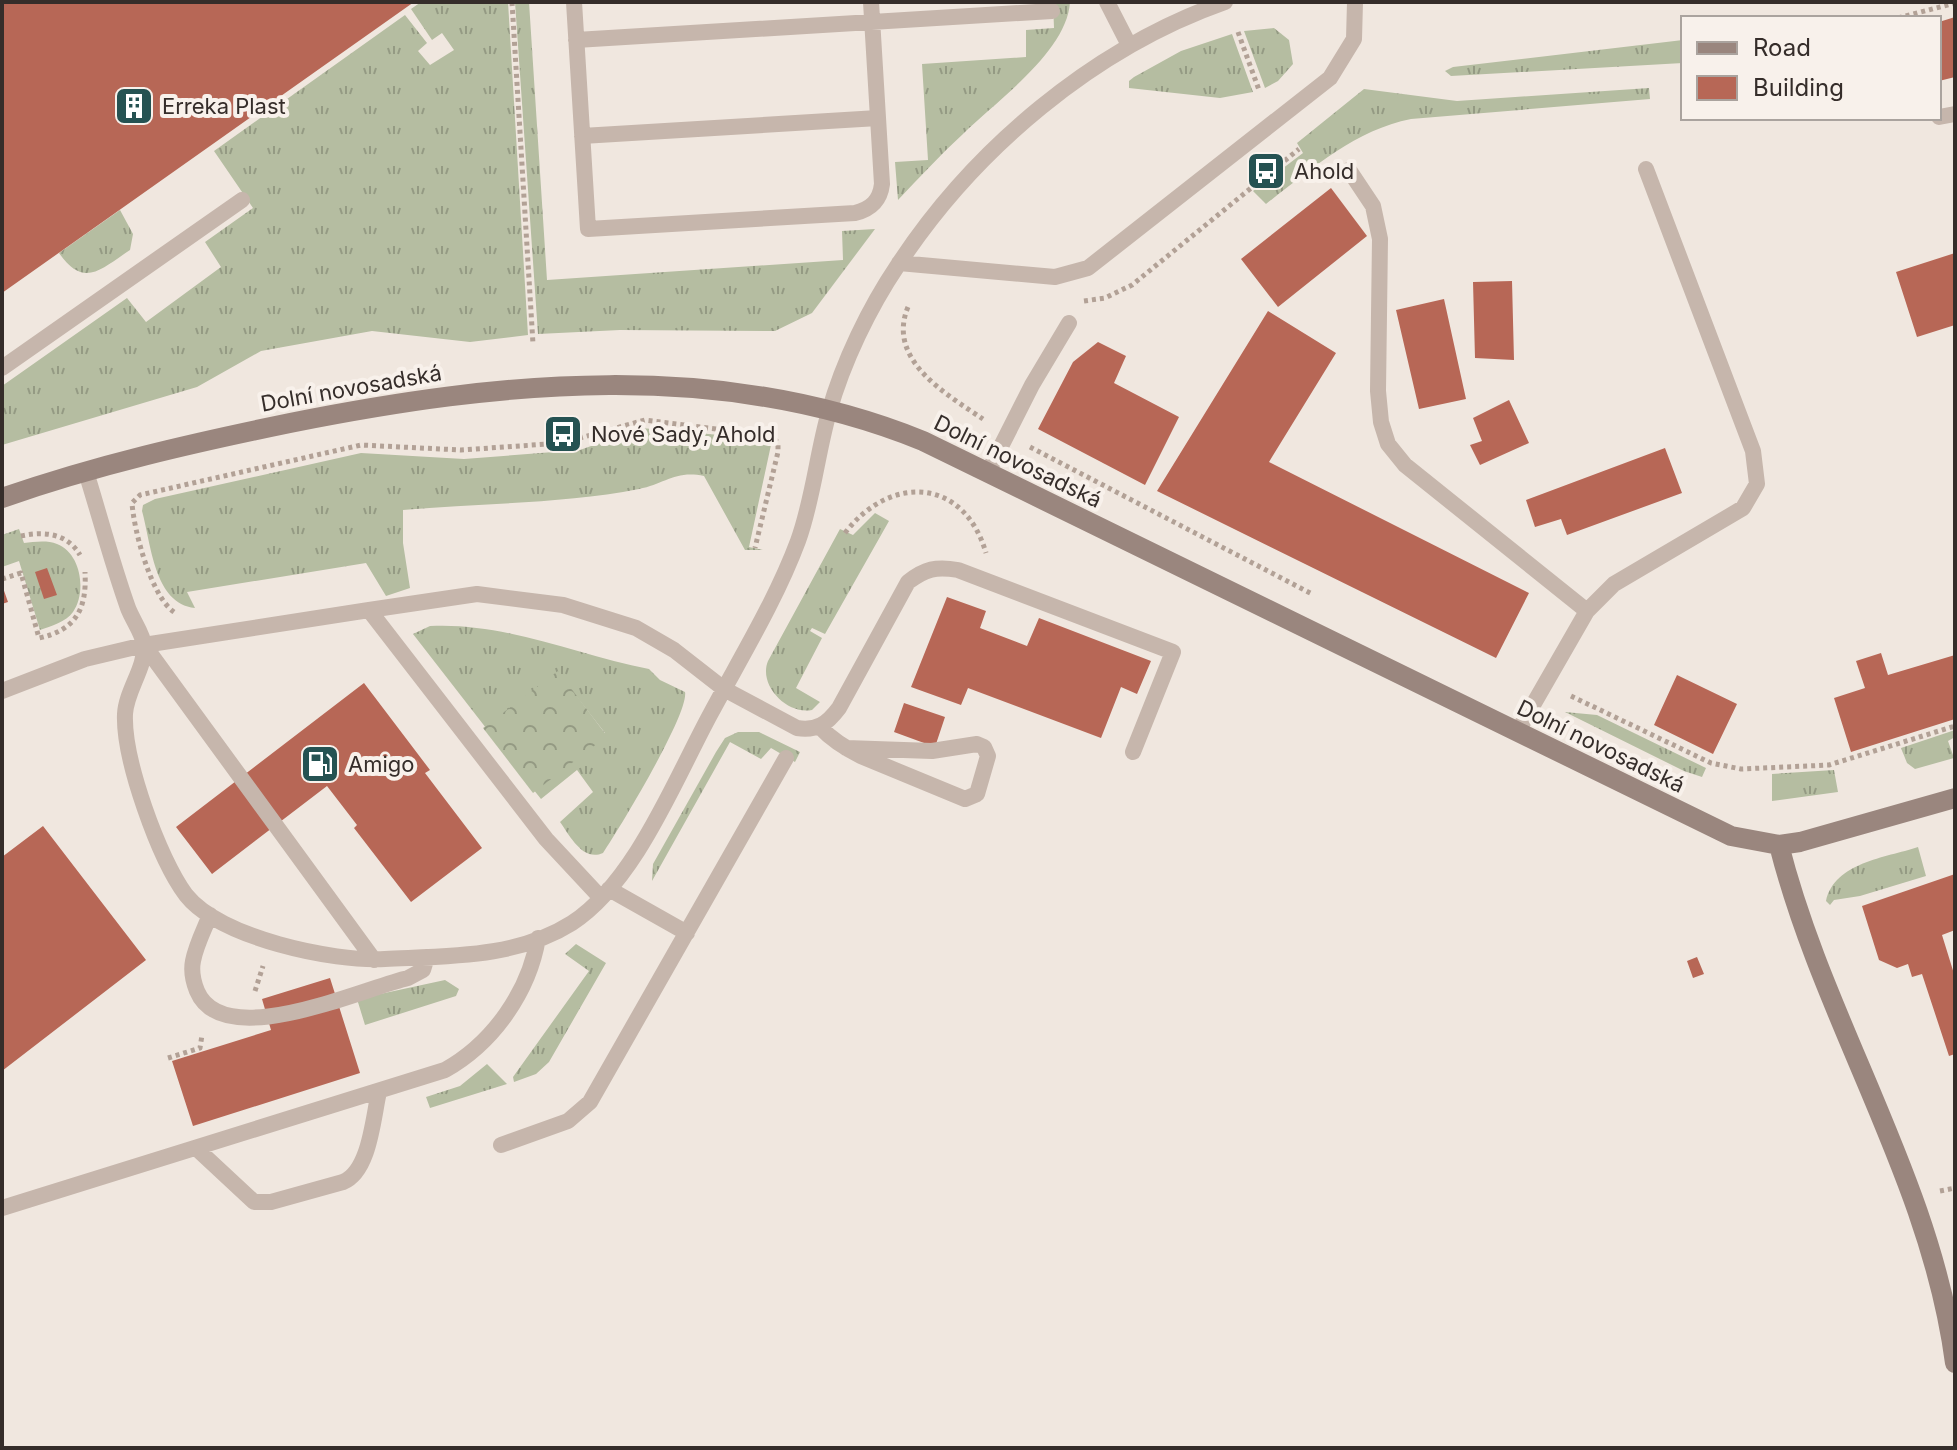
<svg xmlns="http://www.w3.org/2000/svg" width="1957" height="1450" font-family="Inter,sans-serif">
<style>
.grass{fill:url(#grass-tufts)}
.park{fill:url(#park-crowns)}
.building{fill:#b76756}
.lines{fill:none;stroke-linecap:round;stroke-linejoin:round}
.path{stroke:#b2a196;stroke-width:5;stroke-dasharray:4 4;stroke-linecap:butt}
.service{stroke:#c6b6ac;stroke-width:16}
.secondary{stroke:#9a867e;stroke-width:20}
.labels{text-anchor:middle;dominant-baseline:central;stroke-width:8;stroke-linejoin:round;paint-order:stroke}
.poi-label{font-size:22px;fill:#352d2a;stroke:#f8f1eb;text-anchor:start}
.street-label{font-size:22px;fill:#352d2a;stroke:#f8f1eb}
</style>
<defs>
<pattern id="grass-tufts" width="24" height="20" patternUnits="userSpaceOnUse" patternTransform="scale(2)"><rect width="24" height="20" fill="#b5bda1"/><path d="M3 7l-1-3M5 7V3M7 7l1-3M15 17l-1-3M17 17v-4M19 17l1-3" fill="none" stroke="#949a83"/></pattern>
<pattern id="park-crowns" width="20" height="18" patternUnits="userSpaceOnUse" patternTransform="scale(2)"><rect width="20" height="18" fill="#b5bda1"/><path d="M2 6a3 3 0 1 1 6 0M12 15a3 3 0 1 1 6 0" fill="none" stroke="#949a83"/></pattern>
</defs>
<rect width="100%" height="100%" fill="#f0e7df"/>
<path class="grass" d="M421,2H508L528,335L470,342L372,331L261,351L197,387L2,445V386L127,298L146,322L221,267L205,242L253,208L214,151L405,15L427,43L418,51L430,65L454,50L442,33L432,40L411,9Z
M515,2H529L547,280L843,260L842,231L875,229L812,313L775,331L620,330L538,334Z
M1053,2H1070C1067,52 996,101 963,134C940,155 919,178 898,200L895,162L928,160L922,64L1026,57V30L1054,28Z
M1274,28L1289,40L1293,64L1278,81L1265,88L1244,31Z
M1232,34L1253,92L1220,98L1129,88V81L1134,77L1181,51Z
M1683,40V63L1451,76L1445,71L1453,67Z
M1649,88L1650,99L1411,119C1355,130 1310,170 1266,204L1253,191L1303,153L1297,143L1364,89L1457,101Z
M120,210L133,234L130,250C101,269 84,289 59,253Z
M641,428L742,437L771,445L749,547L763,550H745L704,476C675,470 665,484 639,489C563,504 481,503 403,510V543L410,588L386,596L366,563L187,592L195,608C154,604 151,543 142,511L143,505L155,499L361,453L464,459L580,450Z
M875,513L889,521L825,634L812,628L810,631L822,638L796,688L820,702L812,710C787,715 758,685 768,661L840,529L853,535Z
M19,529L24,543C34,542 47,540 57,544C81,553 87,592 73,612C66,622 51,626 40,630L19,561L2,567V535Z
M430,626C505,622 577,655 649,669L660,680L685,692C689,714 619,829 603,853C583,862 570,836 560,822L593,792L577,770L541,799L533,789L605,733L559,674L486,728L413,634Z
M1565,712L1597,715L1706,768L1702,777L1684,771Z
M1955,730V737L1948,741L1954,758L1915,769L1907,763L1901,748Z
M738,732H759L800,752L795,762L771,748L761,759L730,742L652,881L653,864L716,752L725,738Z
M1834,770L1838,792L1772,801V774Z
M1918,847L1926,876L1860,896L1834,900L1830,905L1826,901C1835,862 1885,858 1918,847Z
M576,944L606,963L549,1062L536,1074L514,1082L513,1077L589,971L565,954Z
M445,980L459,989L456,996L365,1025L357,999Z
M487,1064L507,1084L430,1108L426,1097L460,1086Z"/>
<path class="park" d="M558,671L607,736L533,793L483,728Z"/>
<path class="building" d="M2,2H414L2,293Z
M1955,17V77L1939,81V22Z
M1331,188L1367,236L1278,307L1241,259Z
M1955,253V325L1917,337L1896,272Z
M1512,281L1514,360L1475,358L1473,282Z
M1444,299L1466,399L1419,409L1396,310Z
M1268,311L1336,353L1269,462L1529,593L1496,658L1157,491Z
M1098,342L1126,356L1114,383L1179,417L1145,485L1038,429L1073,362Z
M1509,400L1529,443L1480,465L1470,445L1482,441L1473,418Z
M1665,448L1682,493L1567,535L1561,519L1535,527L1526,500Z
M47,568L57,595L44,599L35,572Z
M2,585L8,602L2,604Z
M947,597L986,611L980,628L1027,646L1039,618L1151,661L1137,694L1121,687L1101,738L968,688L961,705L911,687Z
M1881,653L1888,675L1955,655V719L1851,752L1834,698L1865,688L1856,661Z
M1677,675L1737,704L1713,754L1654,725Z
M364,683L430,770L425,773L482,848L411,902L354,828L357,825L327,786L212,874L176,827Z
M904,703L945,717L935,747L894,732Z
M43,826L146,960L2,1071V857Z
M1955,874V930L1942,935L1955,977V1054L1949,1056L1922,974L1912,977L1908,964L1897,968L1879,960L1862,906Z
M1697,957L1704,974L1693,978L1687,961Z
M330,978L360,1073L193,1126L172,1061L271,1030L262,999Z"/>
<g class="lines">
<path class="path" d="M512,2L533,344
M1898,18L1955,3
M1238,32L1259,90
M1084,301L1105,298L1132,285L1299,149
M908,307C886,360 946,394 983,419
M1030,447L1312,594
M845,533C890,474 964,477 986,553
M21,536C44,531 67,533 80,555
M2,579L21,573L39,638C76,630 87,609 85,572
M174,612C151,596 134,531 132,503L140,495L361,445L461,450L562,443L645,420L772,436L778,443V452L755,548
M1571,696L1711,763L1741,769L1829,765L1955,726
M255,991L263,966
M168,1058L200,1048L202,1035
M1940,1191L1955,1188"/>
<path class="service" d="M574,2L588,229L855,213C871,209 880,201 882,184L871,2
M1107,2L1129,45
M576,40L1052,11
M1939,117L1955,114
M582,136L878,118
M1349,170L1373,206L1380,239L1378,391L1381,422L1388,444L1405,465L1587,611
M899,263L1055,277L1088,268L1330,78L1354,39L1355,2
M2,368L242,200
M86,472C100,517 112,563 128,608C132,619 143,634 144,645C146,667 126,691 125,714C123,759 159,859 186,895C220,938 333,962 385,959C448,956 517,958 572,923C636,881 675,779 711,713C741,657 776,600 798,541C813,500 817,454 829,412C843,362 869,308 898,265C974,149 1094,48 1225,2
M988,472L1032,385L1069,323
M369,610L477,594L563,605L636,628L674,650L724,689L797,728C817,731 827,724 839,708L908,582C925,569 936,566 958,570L1173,652L1133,752
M144,645L374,960
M2,691L85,659L144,645L369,610L546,839L601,898
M820,727C832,740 845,748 861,756L965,799L977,794L988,756L984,747L977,744L932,751L846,748
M1518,731L1587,611L1614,584L1743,508L1757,484L1753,451L1646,169
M609,889L687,933
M210,915C204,930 196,945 193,961C191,971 193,981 197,991C223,1053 361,989 408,978L423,970L427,957
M501,1145L568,1121L590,1102L786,758
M196,1148L254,1202H271L343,1182C370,1171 373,1117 379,1092
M2,1208L445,1070C493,1043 529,992 538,938"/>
<path class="secondary" d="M2,498C96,465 193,443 290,423C501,381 719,358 923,441L1731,836L1779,845L1800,842L1955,798
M1779,845C1824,1023 1931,1179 1955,1363"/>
</g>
<defs>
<symbol id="building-square" viewBox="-11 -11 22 22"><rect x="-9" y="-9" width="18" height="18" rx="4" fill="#255252" stroke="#f8f1eb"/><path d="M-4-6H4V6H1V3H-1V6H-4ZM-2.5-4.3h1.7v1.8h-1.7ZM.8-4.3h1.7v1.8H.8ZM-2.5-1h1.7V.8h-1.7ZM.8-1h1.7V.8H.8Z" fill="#fff"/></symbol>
<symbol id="bus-square" viewBox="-11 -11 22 22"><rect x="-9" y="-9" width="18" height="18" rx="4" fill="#255252" stroke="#f8f1eb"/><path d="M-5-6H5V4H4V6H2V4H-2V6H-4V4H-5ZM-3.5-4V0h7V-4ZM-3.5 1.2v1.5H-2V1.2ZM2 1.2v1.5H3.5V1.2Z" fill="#fff"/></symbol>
<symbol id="fuel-square" viewBox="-11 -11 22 22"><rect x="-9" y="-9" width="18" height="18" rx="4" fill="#255252" stroke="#f8f1eb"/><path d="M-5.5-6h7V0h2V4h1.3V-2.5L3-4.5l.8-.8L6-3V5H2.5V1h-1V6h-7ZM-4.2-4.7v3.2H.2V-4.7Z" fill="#fff"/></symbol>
</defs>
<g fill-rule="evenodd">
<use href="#building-square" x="112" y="84" width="44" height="44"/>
<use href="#bus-square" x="1244" y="149" width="44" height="44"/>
<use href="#bus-square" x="541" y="412" width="44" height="44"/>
<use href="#fuel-square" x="298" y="742" width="44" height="44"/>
</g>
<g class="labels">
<g class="poi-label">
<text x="162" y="106">Erreka Plast</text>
<text x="1294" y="171">Ahold</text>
<text x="591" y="434">Nové Sady, Ahold</text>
<text x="348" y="764">Amigo</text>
</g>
<g class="street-label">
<text transform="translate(351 388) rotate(-10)">Dolní novosadská</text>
<text transform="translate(1018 461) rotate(26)">Dolní novosadská</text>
<text transform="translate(1601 746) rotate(26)">Dolní novosadská</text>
</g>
</g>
<rect width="1957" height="1450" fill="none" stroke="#352d2a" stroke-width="8"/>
<rect x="1681" y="16" width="260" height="104" fill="#f8f1eb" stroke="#aaa39e" stroke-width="2"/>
<rect x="1697" y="42" width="40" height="12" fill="#9a867e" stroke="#aaa39e" stroke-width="2"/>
<text x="1753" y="56" font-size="24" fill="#352d2a">Road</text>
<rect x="1697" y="76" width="40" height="24" fill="#b76756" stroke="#aaa39e" stroke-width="2"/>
<text x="1753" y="96" font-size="24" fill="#352d2a">Building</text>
</svg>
